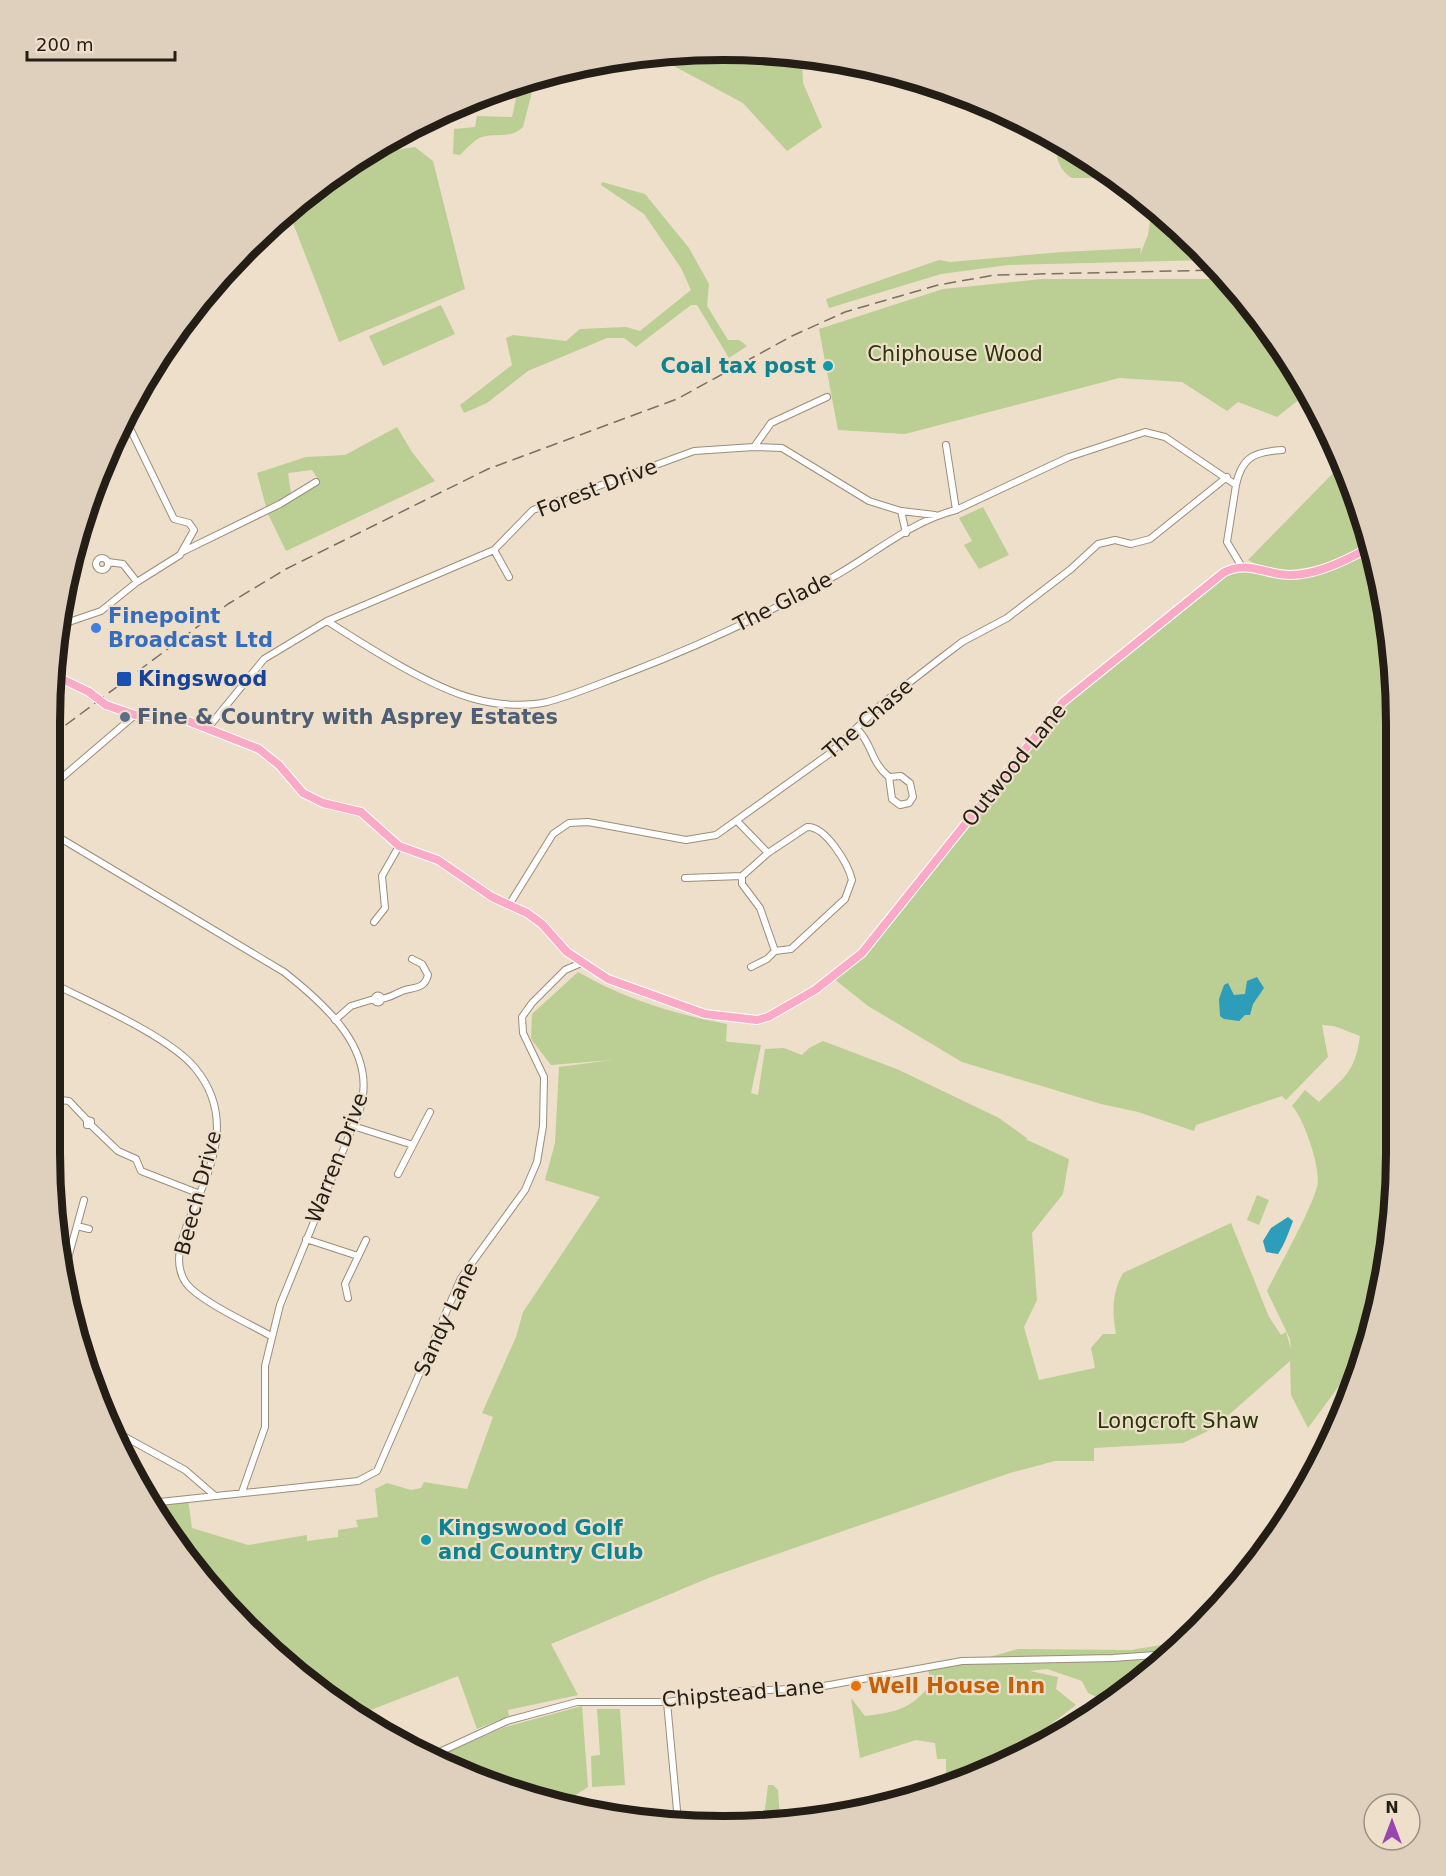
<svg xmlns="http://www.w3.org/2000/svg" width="1446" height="1876" font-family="'DejaVu Sans',sans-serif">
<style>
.green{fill:#bbce93;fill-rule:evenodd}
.water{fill:#2e9db9}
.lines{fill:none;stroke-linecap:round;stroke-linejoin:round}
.minor-casing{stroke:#9b8d7a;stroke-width:8}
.major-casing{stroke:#fff;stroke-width:10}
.minor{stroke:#fff;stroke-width:6}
.major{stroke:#faaac6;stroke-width:8}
.rail{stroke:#796f62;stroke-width:1.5;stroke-dasharray:12 6;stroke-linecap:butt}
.major-bridge-casing{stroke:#fff;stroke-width:10;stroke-linecap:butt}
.major-bridge{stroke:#faaac6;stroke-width:8}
.culture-dot{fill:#0f9aa8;stroke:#eedfca;stroke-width:2}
.shop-dot{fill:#3f7fe0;stroke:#eedfca;stroke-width:2}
.transit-dot{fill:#1a4fb4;stroke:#eedfca;stroke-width:2}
.service-dot{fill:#5c6f8a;stroke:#eedfca;stroke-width:2}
.food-dot{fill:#e8710a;stroke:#eedfca;stroke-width:2}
.labels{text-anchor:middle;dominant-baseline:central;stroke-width:4.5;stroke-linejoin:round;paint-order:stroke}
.park-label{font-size:21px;fill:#2b360c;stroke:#eedfca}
.culture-label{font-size:21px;font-weight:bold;fill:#0d838f;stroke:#eedfca;text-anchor:end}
.street-label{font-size:21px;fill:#241e17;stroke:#eedfca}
.shop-label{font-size:21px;font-weight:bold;fill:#366cbe;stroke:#eedfca;text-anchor:start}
.transit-label{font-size:21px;font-weight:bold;fill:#164399;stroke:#eedfca;text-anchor:start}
.service-label{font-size:21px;font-weight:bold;fill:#4e5e75;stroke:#eedfca;text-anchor:start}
.food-label{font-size:21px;font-weight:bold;fill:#c56008;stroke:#eedfca;text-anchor:start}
.rim{fill:none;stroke:#241e17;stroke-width:8}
</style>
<rect width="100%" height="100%" fill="#eedfca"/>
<path class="green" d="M723,50L802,57L803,83L822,127L787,151L743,103L655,56Z
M535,80L523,127C511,139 497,133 482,137C475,139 466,149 460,155L453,154L454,129L475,127L477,116L512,117L519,84Z
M1055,140L1097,163L1115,178H1072C1058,170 1056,155 1055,140Z
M415,147L433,161L465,289L339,342L288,210L349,163L364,155Z
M602,182L645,194L689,248L709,284L707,306L728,340H739L747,346L729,358L697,305H691L636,347L624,338H607L528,371L487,403L464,413L460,405L512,365L506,338L513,335L566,341L580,329L626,327L640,331L691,290L681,268L644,214L601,185Z
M1152,208L1199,247L1210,260L1008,265L941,274L829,308L826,299L939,260L950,262L1062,252L1141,248L1140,255L1148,235Z
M1042,279H1225L1283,349L1306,394L1277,417L1238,402L1227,411L1182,382L1119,378L905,434L838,430L819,329L943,289Z
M441,305L455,334L383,366L369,336Z
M397,427L412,452L435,481L286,551L268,514L257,473L306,457L345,455ZM312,470L318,479L317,484L292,500L288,473Z
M1341,465L1361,506L1369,543C1339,563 1281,582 1248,560Z
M983,507L1009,555L979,569L964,545L972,541L959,518Z
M1371,551L1391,635V1241L1361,1370L1358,1375L1344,1379L1308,1428L1291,1395L1290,1361L1214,1428L1183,1443L1094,1448V1461H1055L1010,1473L711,1577L551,1644L578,1695L508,1710L509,1716L477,1729L458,1676L358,1715L247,1629L150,1503L188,1499L192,1528L248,1545L307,1535V1541L338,1537V1530L358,1527L356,1520L378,1517L375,1489L387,1483L411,1490L421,1488L424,1482L467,1489L493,1417L482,1413L516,1337L523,1312L600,1197L545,1180L555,1143L559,1067L612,1060L551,1065L531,1039L532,1014L578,972C622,998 677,1015 727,1024L726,1041L729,1042L761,1045L751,1093L758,1095L765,1049L784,1048L802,1055L809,1048L823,1041L899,1070L999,1118L1028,1139H1025L1069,1159L1063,1194L1032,1233L1037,1300L1024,1327L1039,1380L1095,1368L1091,1348L1103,1334H1116C1112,1312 1112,1293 1123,1273L1231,1223L1269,1317L1281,1335L1286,1332L1291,1349L1290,1339L1267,1291C1282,1260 1307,1219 1317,1187C1322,1171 1304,1118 1292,1106L1305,1090L1319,1102C1344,1077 1355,1073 1360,1036L1334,1026L1322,1025L1328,1057L1286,1100L1282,1096L1196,1125L1194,1131L1138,1112L1101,1104L962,1062L868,1006L833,978L853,962L1063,702L1130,653L1224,575L1251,571L1280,577L1344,563Z
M1257,1195L1269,1200L1259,1225L1247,1220Z
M1185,1641L1170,1653L1138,1661L1164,1658L1097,1713L1022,1756L1015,1752L1017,1758L946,1785V1759H937L935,1743L916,1740L860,1758L851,1698L865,1716C896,1712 910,1710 931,1684L928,1669L967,1663L1018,1649L1131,1650ZM1047,1669L1082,1681L1088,1693L1099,1698L1097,1704L1088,1703L1039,1746L1029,1741L1076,1705L1056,1689L1058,1677L1030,1671Z
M582,1706L588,1787L560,1805L549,1804L437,1757L505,1727Z
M597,1709H620L625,1785L592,1787L591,1756L600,1755Z
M768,1785H773L778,1790L780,1819L766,1821L765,1809Z"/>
<path class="water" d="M1257,977L1264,988L1253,1004L1250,1015H1245L1239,1021L1224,1019L1220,1016L1219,999L1224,985L1228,983L1234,995L1245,994L1247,981Z
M1288,1217L1293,1221C1289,1231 1285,1244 1278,1254L1266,1252L1263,1241L1271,1228Z"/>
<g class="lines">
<defs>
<path id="minor" d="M115,435L126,421
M946,445L956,510
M754,447L771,423L827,397
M1236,485L1227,542L1242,567
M901,511L906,533
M494,550L509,577
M184,551L280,504L316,482
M96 564a6 6 0 1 1 12 0a6 6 0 1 1-12 0Z
M108,562L123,564L137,582
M327,621C366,646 431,688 475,699C497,705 525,707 547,702C574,695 601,683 628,673C699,646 767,614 833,577C873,555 911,521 956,510L1069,457L1145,432L1165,437L1236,485C1242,456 1255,452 1282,450
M60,625L101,611L137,582L180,555L194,530L189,523L174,519L124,416
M53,669L54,661
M207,729L264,659L327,621L494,550L533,510L694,451L754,447L782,448L869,501L901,511L935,515
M857,729C873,744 870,762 889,777L901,776L910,783L913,797L909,803L900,805L892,799L889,777
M51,787L135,715
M738,822L768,853
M50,832L284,972C326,1005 378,1051 360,1109L280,1305L265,1366V1427L242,1492
M742,876V884L760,908L775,951
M685,878L742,876L768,853L807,827C826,826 848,864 852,880L845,899L791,949L775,951L767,959L751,967
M509,905L553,834L569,823L588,822L686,840L716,835L829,754L883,703L941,658L962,642L1007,618L1071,569L1098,544L1115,540L1131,544L1150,539L1227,477
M374,922L385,908L382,876L399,846
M50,982C89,1002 169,1036 195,1068C262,1149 151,1233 186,1283C198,1300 250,1324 271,1336
M374.5 999a3.5 3.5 0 1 1 7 0a3.5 3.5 0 1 1-7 0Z
M381,999C389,998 393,995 400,992C412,986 424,991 428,975L422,964L412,959
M335,1020L351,1006L374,999
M50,1099L69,1101L87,1120L91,1121V1125H87V1120
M91,1125L118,1151L136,1159L141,1171L200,1194
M353,1126L413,1145
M398,1174L430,1112
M77,1226L89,1229
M306,1239L358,1256
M65,1269L84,1200
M348,1298L345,1284L366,1240
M116,1432L185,1470L214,1495
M150,1503L358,1481L377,1471L461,1278L525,1190L537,1162L543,1126L544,1077L523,1033L522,1017L532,1003L565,970L581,963
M667,1702L678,1821
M433,1755L507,1721L577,1702H667L742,1691L813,1688L962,1661L1113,1658L1169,1654"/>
<path id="major" d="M52,674L89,692
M106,705L135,715L183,719L259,749L279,765L303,793L323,803L361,812L399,846L438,860L492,897L527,913L542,924L567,952L608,979L705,1014L757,1020L768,1017L815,990L862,953L1063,702L1223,573C1247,559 1268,576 1291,575C1316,575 1349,559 1370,547"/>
</defs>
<use href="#minor" class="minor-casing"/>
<use href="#major" class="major-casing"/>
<use href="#minor" class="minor"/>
<use href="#major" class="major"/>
<path class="rail" d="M51,736L228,604L286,569L488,469L677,399L792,336L845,312L938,285L995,275L1219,270"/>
<defs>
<path id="major-bridge" d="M89,692L106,705"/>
</defs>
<use href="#major-bridge" class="major-bridge-casing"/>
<use href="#major-bridge" class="major-bridge"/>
</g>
<g class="culture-dot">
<circle cx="828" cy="366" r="6"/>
<circle cx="426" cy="1540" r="6"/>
</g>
<circle class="shop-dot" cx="96" cy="628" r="6"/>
<rect class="transit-dot" x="116" y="671" width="16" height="16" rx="3"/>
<circle class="service-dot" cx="125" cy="717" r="6"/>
<circle class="food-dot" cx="856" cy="1686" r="6"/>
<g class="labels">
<g class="park-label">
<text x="955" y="354">Chiphouse Wood</text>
<text x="1178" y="1421">Longcroft Shaw</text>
</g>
<g class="culture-label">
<text x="816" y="366">Coal tax post</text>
<text x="438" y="1528" text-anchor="start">Kingswood Golf<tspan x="438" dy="24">and Country Club</tspan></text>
</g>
<g class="street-label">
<text transform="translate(597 488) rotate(-21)">Forest Drive</text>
<text transform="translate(783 602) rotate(-27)">The Glade</text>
<text transform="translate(868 719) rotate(-41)">The Chase</text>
<text transform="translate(1014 765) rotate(-51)">Outwood Lane</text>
<text transform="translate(337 1158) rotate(-69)">Warren Drive</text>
<text transform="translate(198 1193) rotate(-75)">Beech Drive</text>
<text transform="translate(446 1319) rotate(-65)">Sandy Lane</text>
<text transform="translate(743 1693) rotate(-5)">Chipstead Lane</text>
</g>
<g class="shop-label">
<text x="108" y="616">Finepoint<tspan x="108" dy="24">Broadcast Ltd</tspan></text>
</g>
<g class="transit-label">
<text x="138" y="679">Kingswood</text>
</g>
<g class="service-label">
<text x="137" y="717">Fine &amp; Country with Asprey Estates</text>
</g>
<g class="food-label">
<text x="868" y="1686">Well House Inn</text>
</g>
</g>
<path d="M0 0H1446V1876H0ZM723 60H723A663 663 0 0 1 1386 723V1153A663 663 0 0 1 723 1816H723A663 663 0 0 1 60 1153V723A663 663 0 0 1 723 60Z" fill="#ded0bc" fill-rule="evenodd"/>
<path class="rim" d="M723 60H723A663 663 0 0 1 1386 723V1153A663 663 0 0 1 723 1816H723A663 663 0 0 1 60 1153V723A663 663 0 0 1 723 60Z"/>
<g transform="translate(1392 1822)"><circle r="28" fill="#eedfca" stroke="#9d9282" stroke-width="1.5"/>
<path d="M0-4.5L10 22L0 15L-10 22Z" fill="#9844b1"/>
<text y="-9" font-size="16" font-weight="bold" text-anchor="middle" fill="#241e17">N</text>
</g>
<path d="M27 51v9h148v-9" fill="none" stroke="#241e17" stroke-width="3"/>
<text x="36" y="51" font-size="18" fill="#241e17" stroke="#eedfca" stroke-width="4.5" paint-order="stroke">200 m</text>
</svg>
